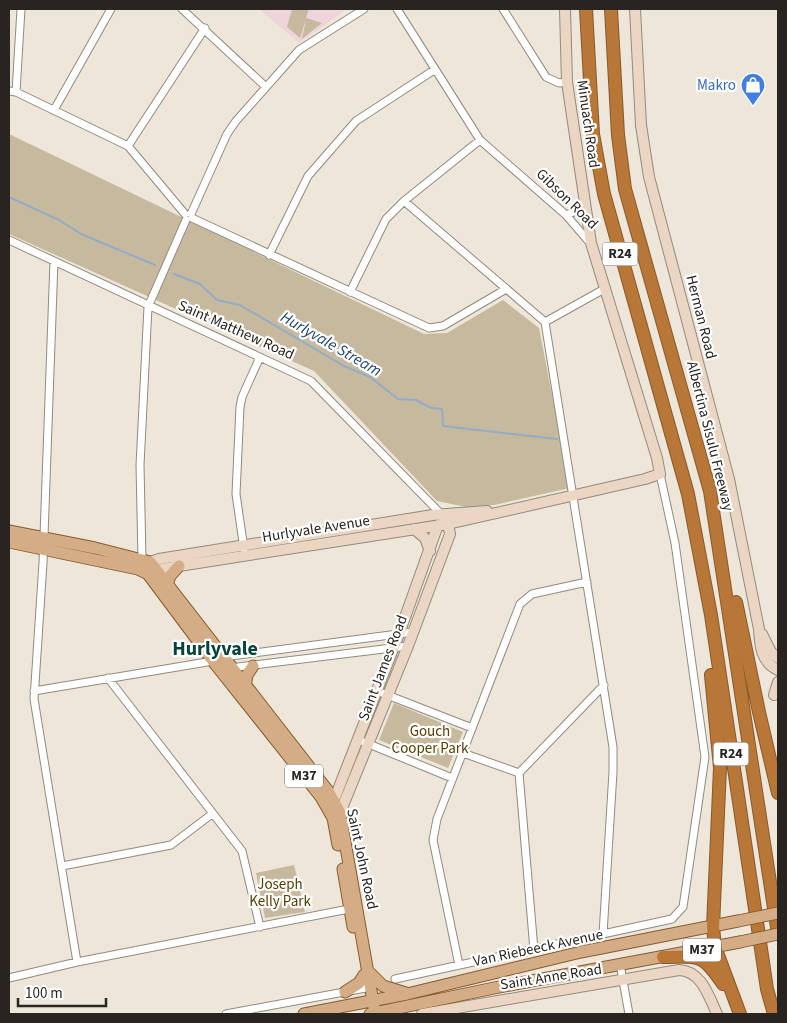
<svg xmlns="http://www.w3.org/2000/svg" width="787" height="1023" font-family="'Source Sans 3',sans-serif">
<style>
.education{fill:#efd5db}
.green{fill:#c7b99d}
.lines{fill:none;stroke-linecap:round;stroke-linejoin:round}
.stream{stroke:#92adc8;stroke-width:2}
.street-casing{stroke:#918b7f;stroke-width:9}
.secondary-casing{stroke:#918b7f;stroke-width:12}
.primary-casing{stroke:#865a2f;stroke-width:13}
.highway-casing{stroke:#865a2f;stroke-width:14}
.street{stroke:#fff;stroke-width:7}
.secondary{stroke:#ead6c3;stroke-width:10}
.primary{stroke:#d4ad86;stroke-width:11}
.highway{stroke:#b87736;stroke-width:12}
.primary-bridge-casing{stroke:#865a2f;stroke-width:13;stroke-linecap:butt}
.primary-bridge{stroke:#d4ad86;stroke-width:11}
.labels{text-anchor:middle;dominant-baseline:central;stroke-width:4.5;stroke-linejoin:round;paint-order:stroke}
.shield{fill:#fff;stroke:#686664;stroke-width:1}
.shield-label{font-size:14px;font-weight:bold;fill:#282521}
.shop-label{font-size:15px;fill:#366cbe;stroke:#fff;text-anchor:end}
.street-label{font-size:15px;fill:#282521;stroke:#fff}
.park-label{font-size:15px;fill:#553d00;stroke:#fff}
.water-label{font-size:16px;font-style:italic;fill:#1f486e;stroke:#fff}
.district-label{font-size:20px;font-weight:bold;fill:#06433a;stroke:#fff}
</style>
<rect width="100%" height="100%" fill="#ede6d9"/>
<path class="education" d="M259,9H347L299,43Z"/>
<path class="green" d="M292,9H309L306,18L322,23L302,39L306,19L300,38L287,27Z
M9,134L424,334L447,333L503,300L539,328L570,488L494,505L466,507L437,501L314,371L9,234Z
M394,703L463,732L448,768L379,740Z
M294,865L305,912L265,918L256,873Z"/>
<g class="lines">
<path class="stream" d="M9,197L59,220L81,234L155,265
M174,274L200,284L217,300L240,305L344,366L370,377L398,399L416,400L431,408L442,409L443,426L557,439"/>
<defs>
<path id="street" d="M182,9L266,87
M397,9L480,140L566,215L590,243
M503,9L546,77L559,83L567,82
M9,91L16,92L128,146L185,214
M16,92L21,9
M54,110L111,9
M128,146L205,28
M404,201L545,322L613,747V772L603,934
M191,214L227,134L236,121L299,50L364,9
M566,215L584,208
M192,218L429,328L443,326L506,289
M9,240L311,381L441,514
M269,255L308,176L356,121L434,70
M54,261L43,563L34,699L77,962
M350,292L386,219L404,201L480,140
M545,322L606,288
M244,549L236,494L240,407L242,397L260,357
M142,559L140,465L148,307L186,220
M223,657L413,632
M230,668L408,646
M108,678L242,851L260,927
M34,691L213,661
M377,691L472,728
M364,742L452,778
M463,753L519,773
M62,866L171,845L212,814
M534,950L519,773L604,685
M620,964L629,1014
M459,965L433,840L437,819L520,604L532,594L587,582
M9,978L77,962L354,908
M395,979L672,919L683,907L705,757L675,543L660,474
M226,1014L371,987"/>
<path id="secondary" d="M635,9L641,125L649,177L729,479L759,629C760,646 761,662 778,670
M414,529L425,538L430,551
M145,567L150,562L159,559L433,515L487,511
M152,577L157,570L179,566L448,524L645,479L660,474L657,458L591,243L567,82L565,9
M762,634L771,652L778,658
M774,695L778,682
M330,804L334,800L399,634L438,525
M336,816L340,813L408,646L450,534L448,524L444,518
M422,1014L679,970C702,971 709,997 717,1014"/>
<path id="primary" d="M9,531L95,548L150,562L328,791L340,813L375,1013
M9,542L138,569L148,574L216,665L321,797L333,818L338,845
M167,585L170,576L179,566
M245,687L247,675L253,666
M343,869L353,927
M369,972L383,986L406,993
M345,992L359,983L364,975
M304,1014L407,994L581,952L738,921
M370,1014L494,988L740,942"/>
<path id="highway" d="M586,9L593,134L604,194L688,494L711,615L767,989L774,1014
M611,9L618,135L625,189L710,491L778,934
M736,602L759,712L778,793
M711,675L720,768L713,927L715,947L740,1014
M663,957C700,957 701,952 723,984"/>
</defs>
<use href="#street" class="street-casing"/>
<use href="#secondary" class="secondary-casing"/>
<use href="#primary" class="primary-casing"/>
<use href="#highway" class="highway-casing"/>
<use href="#street" class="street"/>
<use href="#secondary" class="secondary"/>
<use href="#primary" class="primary"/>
<use href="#highway" class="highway"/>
<defs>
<path id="primary-bridge" d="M738,921L778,913
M740,942L778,934"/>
</defs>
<use href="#primary-bridge" class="primary-bridge-casing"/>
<use href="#primary-bridge" class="primary-bridge"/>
</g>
<defs>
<symbol id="shop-pin" viewBox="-11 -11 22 30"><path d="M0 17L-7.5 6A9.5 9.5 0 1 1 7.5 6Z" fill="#3f7fe0" stroke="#fff"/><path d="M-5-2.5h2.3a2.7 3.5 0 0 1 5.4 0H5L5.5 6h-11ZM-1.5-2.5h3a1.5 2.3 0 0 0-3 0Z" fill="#fff"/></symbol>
</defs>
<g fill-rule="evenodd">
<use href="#shop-pin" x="739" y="71" width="28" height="38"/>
</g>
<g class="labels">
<g class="shield">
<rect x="602.5" y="242.5" width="35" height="23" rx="4"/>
<rect x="713.5" y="742.5" width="35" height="23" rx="4"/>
<rect x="285" y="764.5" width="38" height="23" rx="4"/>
<rect x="683" y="938.5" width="38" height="23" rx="4"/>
</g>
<g class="shield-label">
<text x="620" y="254">R24</text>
<text x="731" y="754">R24</text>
<text x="304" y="776">M37</text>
<text x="702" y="950">M37</text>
</g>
<g class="shop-label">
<text x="736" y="85">Makro</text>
</g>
<g class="street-label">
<text transform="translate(588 124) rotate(82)">Minuach Road</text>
<text transform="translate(567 199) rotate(44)">Gibson Road</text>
<text transform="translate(701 317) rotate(76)">Herman Road</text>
<text transform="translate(236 330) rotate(24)">Saint Matthew Road</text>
<text transform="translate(710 436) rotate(76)">Albertina Sisulu Freeway</text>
<text transform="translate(316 529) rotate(-9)">Hurlyvale Avenue</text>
<text transform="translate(383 668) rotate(-69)">Saint James Road</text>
<text transform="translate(362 859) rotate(78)">Saint John Road</text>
<text transform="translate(538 948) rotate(-12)">Van Riebeeck Avenue</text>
<text transform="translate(551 977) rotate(-9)">Saint Anne Road</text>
</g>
<g class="park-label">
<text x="430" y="731">Gouch<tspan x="430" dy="17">Cooper Park</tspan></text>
<text x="280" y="884">Joseph<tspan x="280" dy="17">Kelly Park</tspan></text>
</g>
<g class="water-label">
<text transform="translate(331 344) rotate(30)">Hurlyvale Stream</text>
</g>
<g class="district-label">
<text x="215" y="649">Hurlyvale</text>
</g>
</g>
<rect width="787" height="1023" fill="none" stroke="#282521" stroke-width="20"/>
<path d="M18 998v8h88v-8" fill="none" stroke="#282521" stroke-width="2.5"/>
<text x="25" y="998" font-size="15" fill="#282521" stroke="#ffffff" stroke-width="4" paint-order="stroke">100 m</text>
</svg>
